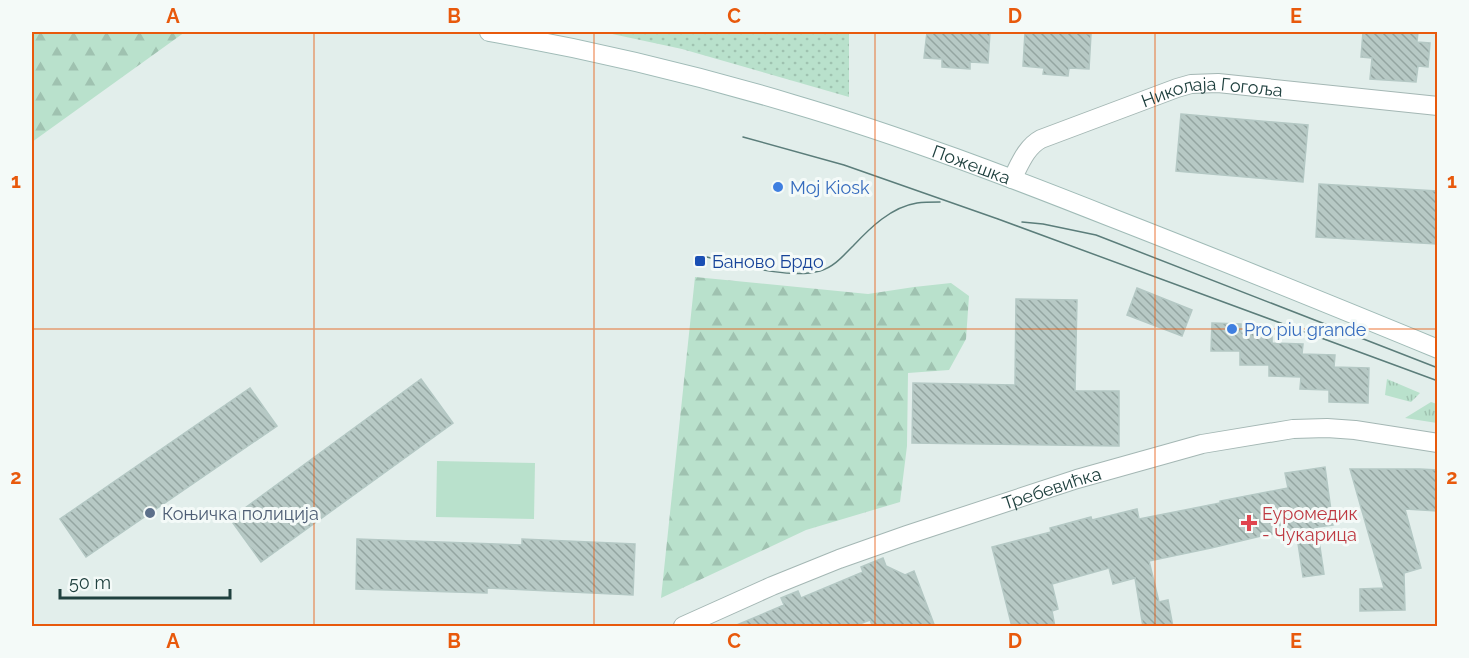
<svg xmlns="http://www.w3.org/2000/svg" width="1469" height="658" font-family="Raleway,sans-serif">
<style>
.grass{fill:url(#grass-tufts)}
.forest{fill:url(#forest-firs)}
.park{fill:url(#park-dots)}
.garden{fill:#b9e1cc}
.building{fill:url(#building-back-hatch);stroke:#b4c8c4;stroke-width:1.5}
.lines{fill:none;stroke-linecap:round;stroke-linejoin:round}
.street-casing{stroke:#a4b7b4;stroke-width:20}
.secondary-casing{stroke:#a0bbb7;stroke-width:20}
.street{stroke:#fff;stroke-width:18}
.secondary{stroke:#fff;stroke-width:18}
.tram{stroke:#5b7d7a;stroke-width:1.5}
.grid{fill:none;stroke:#e8590c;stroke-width:1.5;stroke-opacity:0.55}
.shop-dot{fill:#3f7fe0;stroke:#f4faf8;stroke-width:2}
.transit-dot{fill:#1a4fb4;stroke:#f4faf8;stroke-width:2}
.service-dot{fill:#5c6f8a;stroke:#f4faf8;stroke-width:2}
.health-dot{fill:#e0444e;stroke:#f4faf8;stroke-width:2}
.labels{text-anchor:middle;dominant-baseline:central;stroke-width:6;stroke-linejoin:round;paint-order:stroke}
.street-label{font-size:18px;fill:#20413f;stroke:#f4faf8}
.shop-label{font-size:18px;fill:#366cbe;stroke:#f4faf8;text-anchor:start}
.transit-label{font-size:18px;fill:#164399;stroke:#f4faf8;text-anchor:start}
.service-label{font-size:18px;fill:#4e5e75;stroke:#f4faf8;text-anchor:start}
.health-label{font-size:18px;fill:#be3a42;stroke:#f4faf8;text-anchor:start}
.neatline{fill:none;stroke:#e8590c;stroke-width:2}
.grid-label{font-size:20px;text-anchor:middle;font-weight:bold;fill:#e8590c}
</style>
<defs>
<pattern id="grass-tufts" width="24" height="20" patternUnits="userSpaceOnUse" patternTransform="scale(1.5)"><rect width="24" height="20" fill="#b9e1cc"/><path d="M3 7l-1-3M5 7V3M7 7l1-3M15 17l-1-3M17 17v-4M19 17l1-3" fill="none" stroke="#9fc2b0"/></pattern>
<pattern id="forest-firs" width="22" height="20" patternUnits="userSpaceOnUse" patternTransform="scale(1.5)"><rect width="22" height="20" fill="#b9e1cc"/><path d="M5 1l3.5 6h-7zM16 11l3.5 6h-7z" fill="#9fc2b0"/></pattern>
<pattern id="park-dots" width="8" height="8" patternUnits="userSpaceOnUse" patternTransform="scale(1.5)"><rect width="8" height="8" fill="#b9e1cc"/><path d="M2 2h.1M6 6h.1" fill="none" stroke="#9fc2b0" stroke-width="1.8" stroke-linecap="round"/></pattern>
<pattern id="building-back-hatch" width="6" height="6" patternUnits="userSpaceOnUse" patternTransform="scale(1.5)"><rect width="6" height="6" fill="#b7c9c5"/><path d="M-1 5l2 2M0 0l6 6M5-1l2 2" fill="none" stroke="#94a5a1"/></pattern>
</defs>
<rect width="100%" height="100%" fill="#e2eeeb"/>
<path class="grass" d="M1387,379L1420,393L1411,402L1385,395Z
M1431,402L1437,404V423L1405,418Z"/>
<path class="forest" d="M32,32H185L32,142Z
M695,277L868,294L914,287L951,283L969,296L966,339L949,370L908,373L907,446L900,502L806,530L661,598Z"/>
<path class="park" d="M603,32H849V97L682,49Z"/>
<path class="garden" d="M437,461L535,463L534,519L436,517Z"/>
<path class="building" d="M927,32H990L988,63L970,62V69L942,67V59L924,58Z
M1025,32L1040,33V32H1075L1074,33L1091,34L1089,69L1069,68L1068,76L1043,74L1044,68L1023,66Z
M1363,32H1418L1417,42L1430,43L1428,67L1418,66L1416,82L1370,79L1372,58L1361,57Z
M1181,114L1308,125L1303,182L1176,171Z
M1319,184L1437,191V244L1316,237Z
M1137,288L1192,310L1182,336L1127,315Z
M1016,299L1077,300L1075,391H1119V446L912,443L913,383L1015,385Z
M1212,323L1241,324V332L1272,333V343L1303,344L1302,354L1335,355L1334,367L1369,368L1368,403L1329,402V390L1300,389L1301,377L1269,376V365H1240V351H1211Z
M421,379L453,423L261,562L230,519Z
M250,388L277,426L86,557L60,519Z
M1325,467L1333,525L1317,527L1324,574L1303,577L1296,530L1261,536L1211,548L1149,561L1159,602L1168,600L1173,627H1143L1135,578L1113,584L1109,568L1052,584L1058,609L1052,611L1055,627H1012L992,547L1051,532L1050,528L1091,517L1092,520L1137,509L1139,519L1220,503V501L1288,488L1285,473Z
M1350,469H1420L1437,470V511L1405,509L1421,568L1404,573L1405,610L1360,611V589L1384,588Z
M357,539L522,545V539L635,544L633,595L487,588V593L356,589Z
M883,558L886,566L905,575L914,571L935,627H873L870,620L852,627H732L784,605L781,598L798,591L801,598L863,572L861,567Z"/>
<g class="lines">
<defs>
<g id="street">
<path id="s1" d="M1012,179C1020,164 1026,147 1041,139L1177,88L1191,84L1218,83L1438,106"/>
<path id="s2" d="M683,626L772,586L839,559L907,535L1077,479L1202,444L1293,429L1327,428L1355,430L1438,443"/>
</g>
<g id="secondary">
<path id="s3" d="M489,32C592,50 693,74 793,104C902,136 1009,177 1115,219C1223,261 1331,305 1438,349"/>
</g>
</defs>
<use href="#street" class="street-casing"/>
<use href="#secondary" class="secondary-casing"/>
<use href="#street" class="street"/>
<use href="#secondary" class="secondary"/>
<path class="tram" d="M743,137L844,165L998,219L1438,381
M1022,222L1043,224L1096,235L1438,368
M702,256C735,263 787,280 820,271C834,267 843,256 853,246C870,228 891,207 917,203C924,202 933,202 940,202"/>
</g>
<path class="grid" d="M314,32V626M594,32V626M875,32V626M1155,32V626M32,329H1438"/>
<g class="shop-dot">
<circle cx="778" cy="187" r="6"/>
<circle cx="1232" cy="329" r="6"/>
</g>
<rect class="transit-dot" x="694" y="255" width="12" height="12" rx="3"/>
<circle class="service-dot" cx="150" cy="513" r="6"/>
<path class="health-dot" d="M1246 514h6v6h6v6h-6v6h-6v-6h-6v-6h6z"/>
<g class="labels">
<g class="street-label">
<text stroke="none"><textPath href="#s1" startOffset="230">Николаја Гогоља</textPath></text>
<text stroke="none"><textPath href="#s3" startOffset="501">Пожешка</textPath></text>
<text stroke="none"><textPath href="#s2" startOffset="394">Требевићка</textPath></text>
</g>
<g class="shop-label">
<text x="790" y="187">Moj Kiosk</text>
<text x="1244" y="329">Pro piu grande</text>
</g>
<g class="transit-label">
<text x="712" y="261">Баново Брдо</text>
</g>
<g class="service-label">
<text x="162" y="513">Коњичка полиција</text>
</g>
<g class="health-label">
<text x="1262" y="513">Еуромедик<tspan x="1262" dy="21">- Чукарица</tspan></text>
</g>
</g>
<rect width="1469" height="658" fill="none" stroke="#f4faf8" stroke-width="66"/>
<path d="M60 589v9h170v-9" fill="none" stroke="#20413f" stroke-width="3"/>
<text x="69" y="589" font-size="18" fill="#20413f" stroke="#f4faf8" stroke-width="4.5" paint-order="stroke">50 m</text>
<rect x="33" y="33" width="1403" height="592" class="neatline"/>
<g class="grid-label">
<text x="173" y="23">A</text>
<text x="454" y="23">B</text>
<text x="734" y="23">C</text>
<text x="1015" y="23">D</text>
<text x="1296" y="23">E</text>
<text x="16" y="188">1</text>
<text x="1452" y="188">1</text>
<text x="16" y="484">2</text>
<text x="1452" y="484">2</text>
<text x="173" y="648">A</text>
<text x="454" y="648">B</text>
<text x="734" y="648">C</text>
<text x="1015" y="648">D</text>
<text x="1296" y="648">E</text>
</g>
</svg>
